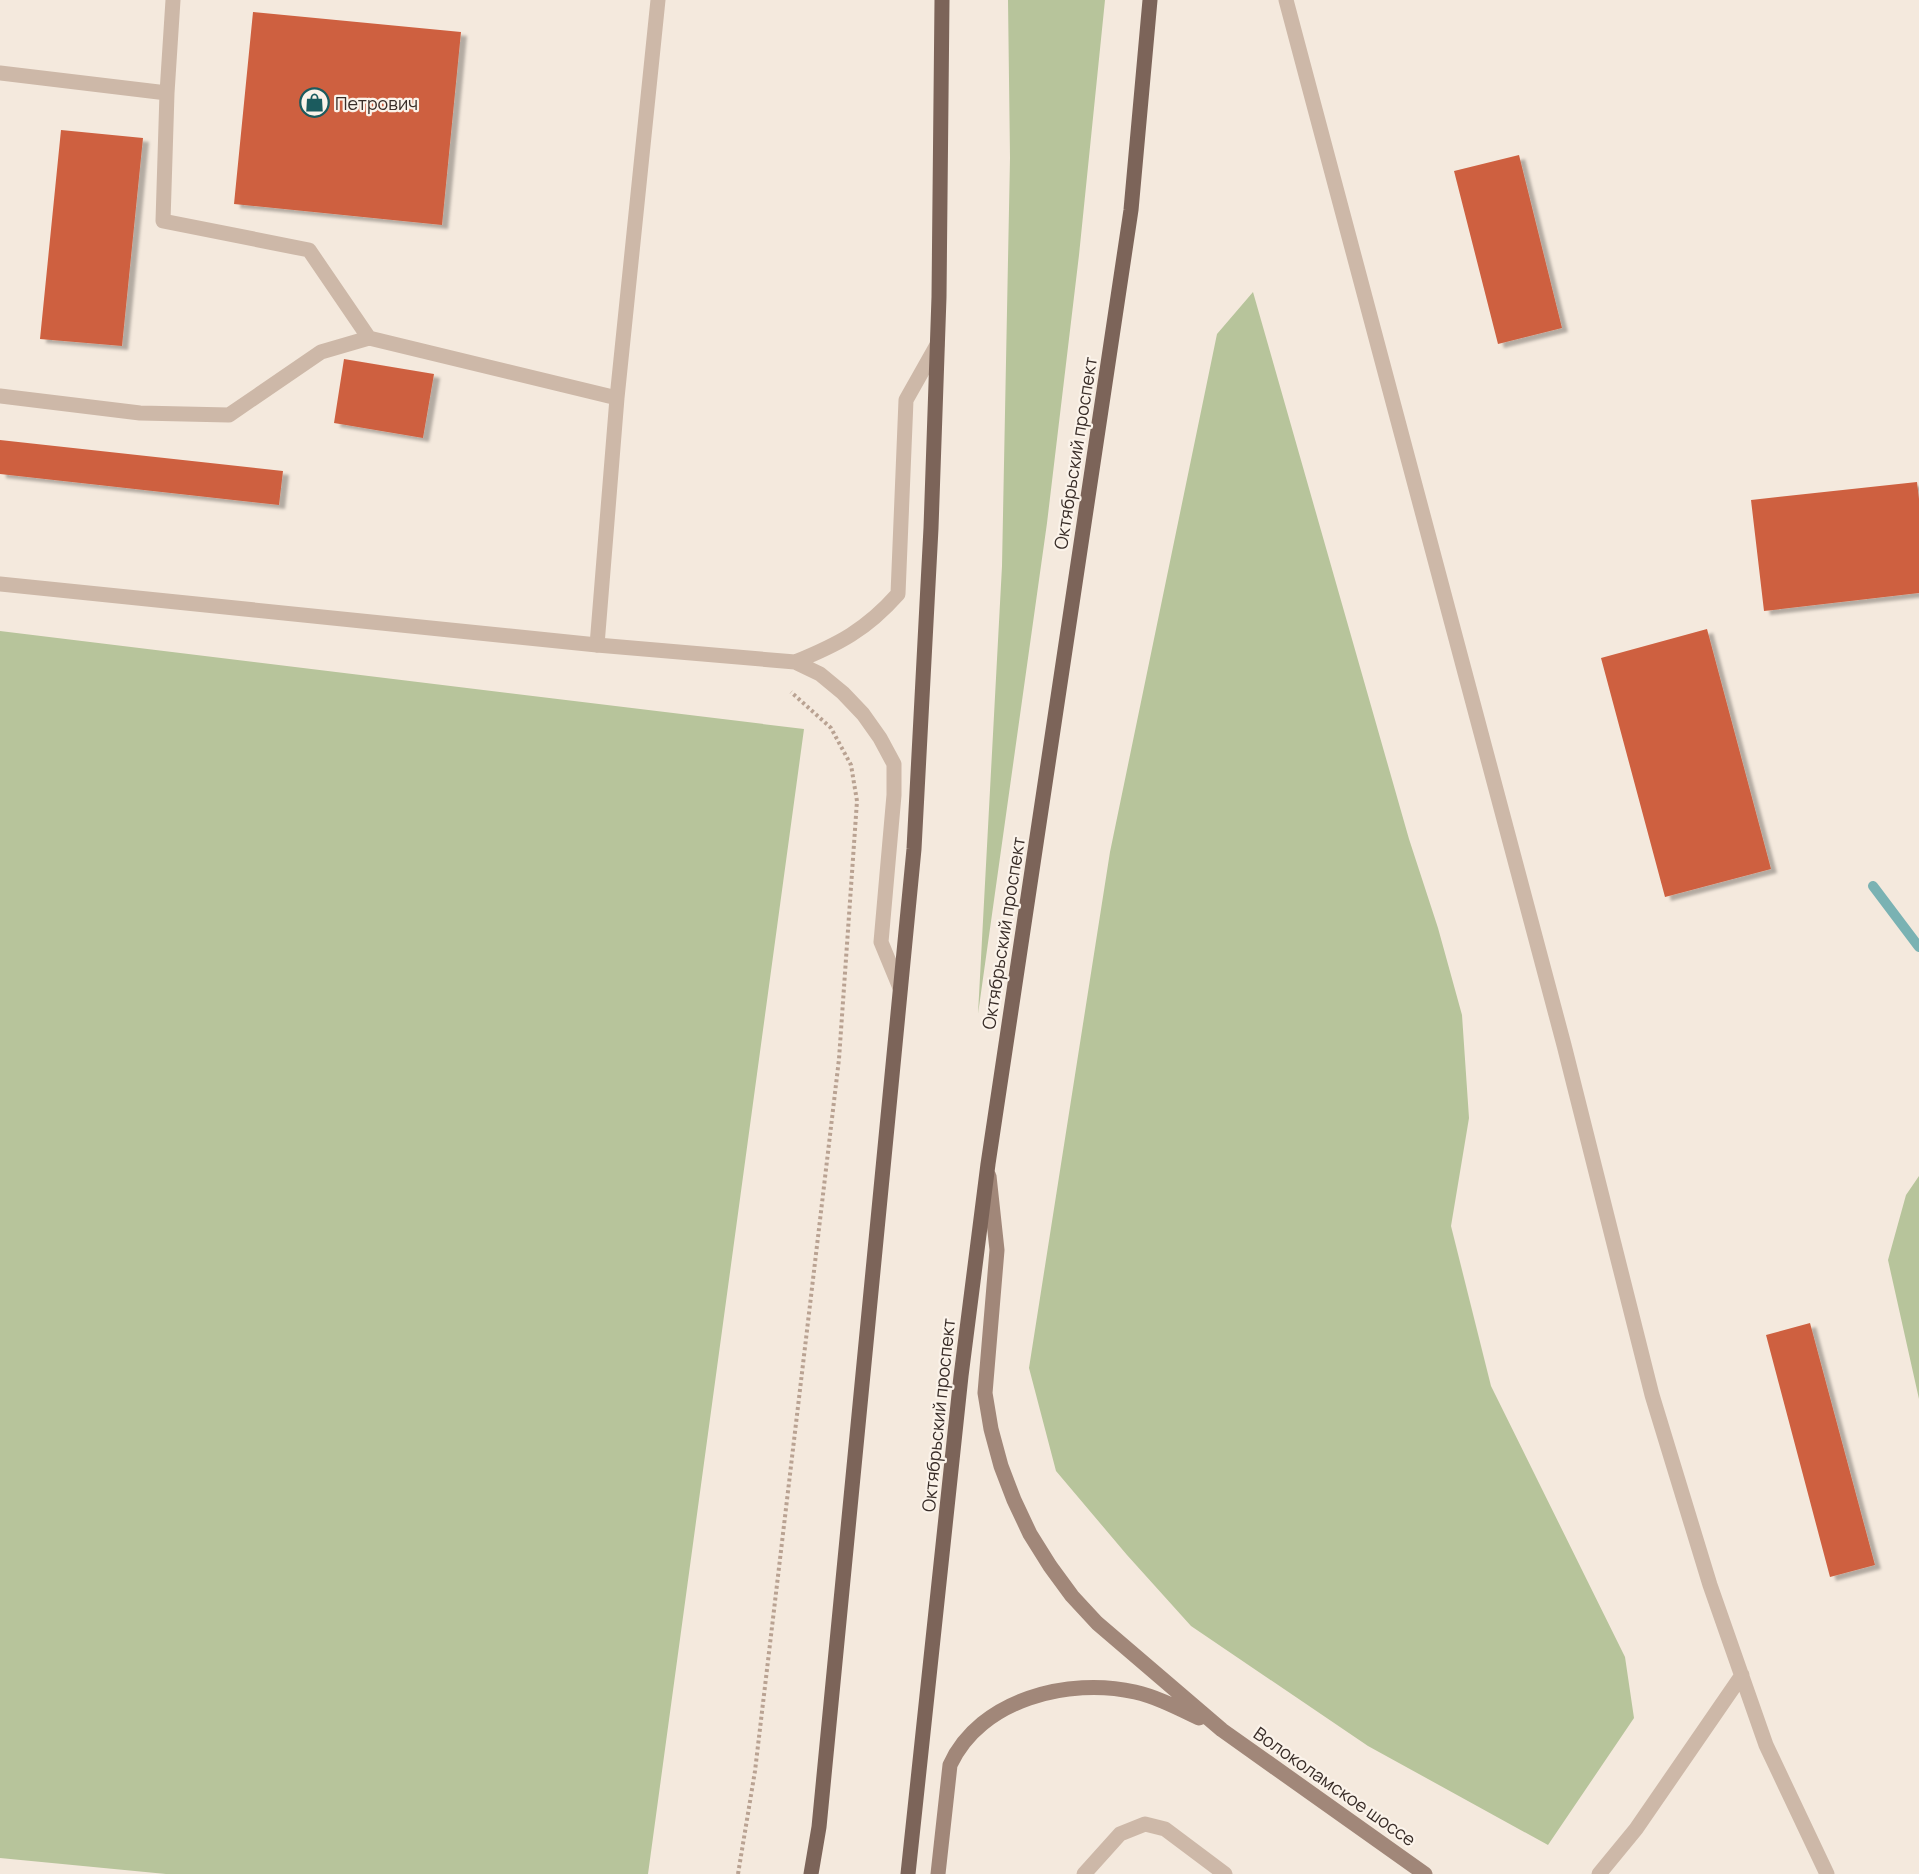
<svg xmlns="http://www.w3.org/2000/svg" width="1919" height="1874" font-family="Manrope,sans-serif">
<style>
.green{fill:#b7c49b}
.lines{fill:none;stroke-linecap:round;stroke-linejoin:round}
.stream{stroke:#7ab2b3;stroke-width:10}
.building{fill:#ce6141;filter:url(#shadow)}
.path{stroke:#b9a292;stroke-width:4;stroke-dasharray:3 3;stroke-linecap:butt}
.service{stroke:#cdb8a8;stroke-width:15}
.minor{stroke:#cdb8a8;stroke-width:15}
.secondary{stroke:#a18779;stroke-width:15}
.primary{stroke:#7c6459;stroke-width:15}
.labels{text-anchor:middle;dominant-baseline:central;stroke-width:4.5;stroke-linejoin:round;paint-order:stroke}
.poi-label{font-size:18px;fill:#392d28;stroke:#fbf3ea;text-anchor:start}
.street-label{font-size:18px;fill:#392d28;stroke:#fbf3ea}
</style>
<defs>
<filter id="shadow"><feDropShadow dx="6" dy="4" stdDeviation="1.5" flood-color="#0004"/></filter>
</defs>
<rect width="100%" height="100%" fill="#f4e9dd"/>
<path class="green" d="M1008,0H1105L1079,255L1047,523L978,1014L1002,566L1010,158Z
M1253,292L1409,839L1438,928L1462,1015L1469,1118L1451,1226L1491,1386L1625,1657L1634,1718L1548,1845L1368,1746L1191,1626L1127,1555L1056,1471L1029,1368L1110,852L1217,334Z
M0,631L804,729L648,1874H166L0,1858Z
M1919,1176V1399L1888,1260L1906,1195Z"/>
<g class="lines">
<path class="stream" d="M1873,886L1919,947"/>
</g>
<path class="building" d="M253,12L461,32L442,225L234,204Z
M61,130L143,138L122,346L40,339Z
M1519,155L1562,328L1498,344L1454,171Z
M344,359L434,374L423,438L334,423Z
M0,440L283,471L279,505L0,474Z
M1917,482L1919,499V593L1764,611L1751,500Z
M1707,629L1771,869L1665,897L1601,658Z
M1810,1323L1875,1565L1830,1577L1766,1335Z"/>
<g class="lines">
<path class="path" d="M738,1874L755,1771L839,1059L857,801L851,765L831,728L791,692"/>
<path class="service" d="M1286,0L1564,1045L1652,1395L1710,1585L1766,1745L1827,1874
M0,73L167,93L163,221L309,250L369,338
M167,93L173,0
M0,396L140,413L229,415L321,352L369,338L617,398L597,645
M617,398L658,0
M1084,1874L1120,1834L1145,1824L1165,1829L1225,1874
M1599,1874L1636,1829L1742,1675"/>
<path class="minor" d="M0,584L597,645L795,662L820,674L843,693L863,714L880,738L894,764V795L881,942L900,988
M795,662C839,644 866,630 898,594L906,400L937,345"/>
<path class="secondary" d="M989,1176L997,1250L985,1393L991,1429L1001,1466L1014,1500L1030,1534L1050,1566L1072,1596L1097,1623L1222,1730L1425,1874
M938,1874L950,1765C980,1699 1069,1677 1135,1692C1157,1697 1178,1708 1199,1718"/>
<path class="primary" d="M811,1874L819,1827L914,849L931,528L939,297L942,0
M908,1874L961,1376L988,1164L1131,210L1150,0"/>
</g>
<defs>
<symbol id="shop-ring" viewBox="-11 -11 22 22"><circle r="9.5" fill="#fbf3ea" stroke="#1b5b5e" stroke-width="1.5"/><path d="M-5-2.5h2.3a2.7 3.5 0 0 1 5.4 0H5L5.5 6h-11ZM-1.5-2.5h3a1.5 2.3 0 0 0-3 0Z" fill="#1b5b5e"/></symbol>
</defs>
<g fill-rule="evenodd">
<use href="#shop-ring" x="298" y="86" width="33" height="33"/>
</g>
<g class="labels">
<g class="poi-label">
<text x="335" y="103">Петрович</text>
</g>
<g class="street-label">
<text transform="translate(1075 453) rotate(-81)">Октябрьский проспект</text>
<text transform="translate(1003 933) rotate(-81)">Октябрьский проспект</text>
<text transform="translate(938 1415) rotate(-84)">Октябрьский проспект</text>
<text transform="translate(1335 1786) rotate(35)">Волоколамское шоссе</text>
</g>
</g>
</svg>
